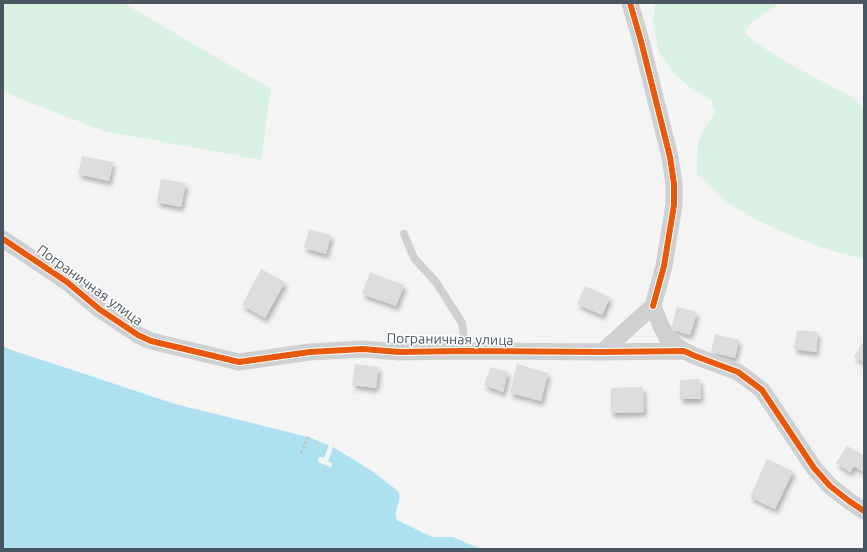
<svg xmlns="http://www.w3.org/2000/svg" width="867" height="552" font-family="Ubuntu,sans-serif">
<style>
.green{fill:#d9f2e3}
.water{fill:#aee2f0}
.pier{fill:#f4f4f4}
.building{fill:#ddddde;filter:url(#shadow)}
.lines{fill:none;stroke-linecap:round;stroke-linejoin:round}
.path{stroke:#bcc7c4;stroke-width:2.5;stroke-dasharray:3 2;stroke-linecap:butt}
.lane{stroke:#ced0d2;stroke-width:8}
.street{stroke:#ced0d2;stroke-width:17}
.cycleway-casing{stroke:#fff;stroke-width:8}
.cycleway{stroke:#e8590c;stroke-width:6}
.labels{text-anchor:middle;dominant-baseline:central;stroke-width:3;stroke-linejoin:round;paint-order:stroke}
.street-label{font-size:14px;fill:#4a5661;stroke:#fff}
</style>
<defs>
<filter id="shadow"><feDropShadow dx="2.5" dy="4.5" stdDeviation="2" flood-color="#0004"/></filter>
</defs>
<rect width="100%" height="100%" fill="#f4f4f4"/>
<path class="green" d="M3,3H123L271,89L261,160L104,131L3,92Z
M655,3H779L777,5L753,21L745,32L754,41L773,54L795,67L852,97L864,110V259L829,250L795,237L752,218L722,199L697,174L698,143L703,130L715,113L711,100L688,86L672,71L659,52L653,24Z"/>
<path class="water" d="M3,346L11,350L79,372L175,404L308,437L333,447L375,473L399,492C402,503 392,512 397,520L432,537H453L481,549H3Z"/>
<path class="pier" d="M329,445L333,447L328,461L332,463L331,467L318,462L319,457L324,458Z"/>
<path class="building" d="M82,156L113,162L109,181L78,174Z
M161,179L186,183L181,207L157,202Z
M309,229L331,235L326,254L304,248Z
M261,269L285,282L265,318L242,305Z
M370,272L404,285L396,306L362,294Z
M585,286L610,297L602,315L577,304Z
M677,307L697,312L690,335L671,329Z
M797,330L818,332L816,352L794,349Z
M715,334L739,340L735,358L711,352Z
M862,343L864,344V362L854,357Z
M355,364L379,367L376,388L352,385Z
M517,364L548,373L541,401L510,393Z
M491,367L508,372L503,392L484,385Z
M700,379L701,399H680V380Z
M643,387L644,412L611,413V388Z
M847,446L864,456V472L854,466L850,472L836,463Z
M767,459L793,471L775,509L750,497Z"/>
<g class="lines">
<path class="path" d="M301,453L308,437"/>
<path class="lane" d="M404,234L414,258L436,282L462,323L464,337L462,351"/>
<path class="street" d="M630,3L641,41L670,157L674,184V205L664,266L653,306
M3,239L67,282L99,309L138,335L151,341L239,362L310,352L363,349L399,352L462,351L602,352L684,351L695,356L738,372L762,390L814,468L830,486L849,501L864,511
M602,352L653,306L660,324L668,339L684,351"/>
<defs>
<path id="cycleway" d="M630,3L641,41L670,157L674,184V205L664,266L653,306
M3,239L67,282L99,309L138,335L151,341L239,362L310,352L363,349L399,352L462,351L602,352L684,351L695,356L738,372L762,390L814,468L830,486L849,501L864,511"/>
</defs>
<use href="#cycleway" class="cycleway-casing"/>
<use href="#cycleway" class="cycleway"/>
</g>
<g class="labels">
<g class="street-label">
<text transform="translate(90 285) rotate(36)">Пограничная улица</text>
<text transform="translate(450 339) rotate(1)">Пограничная улица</text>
</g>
</g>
<rect width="867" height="552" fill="none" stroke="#4a5661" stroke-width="8"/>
</svg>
